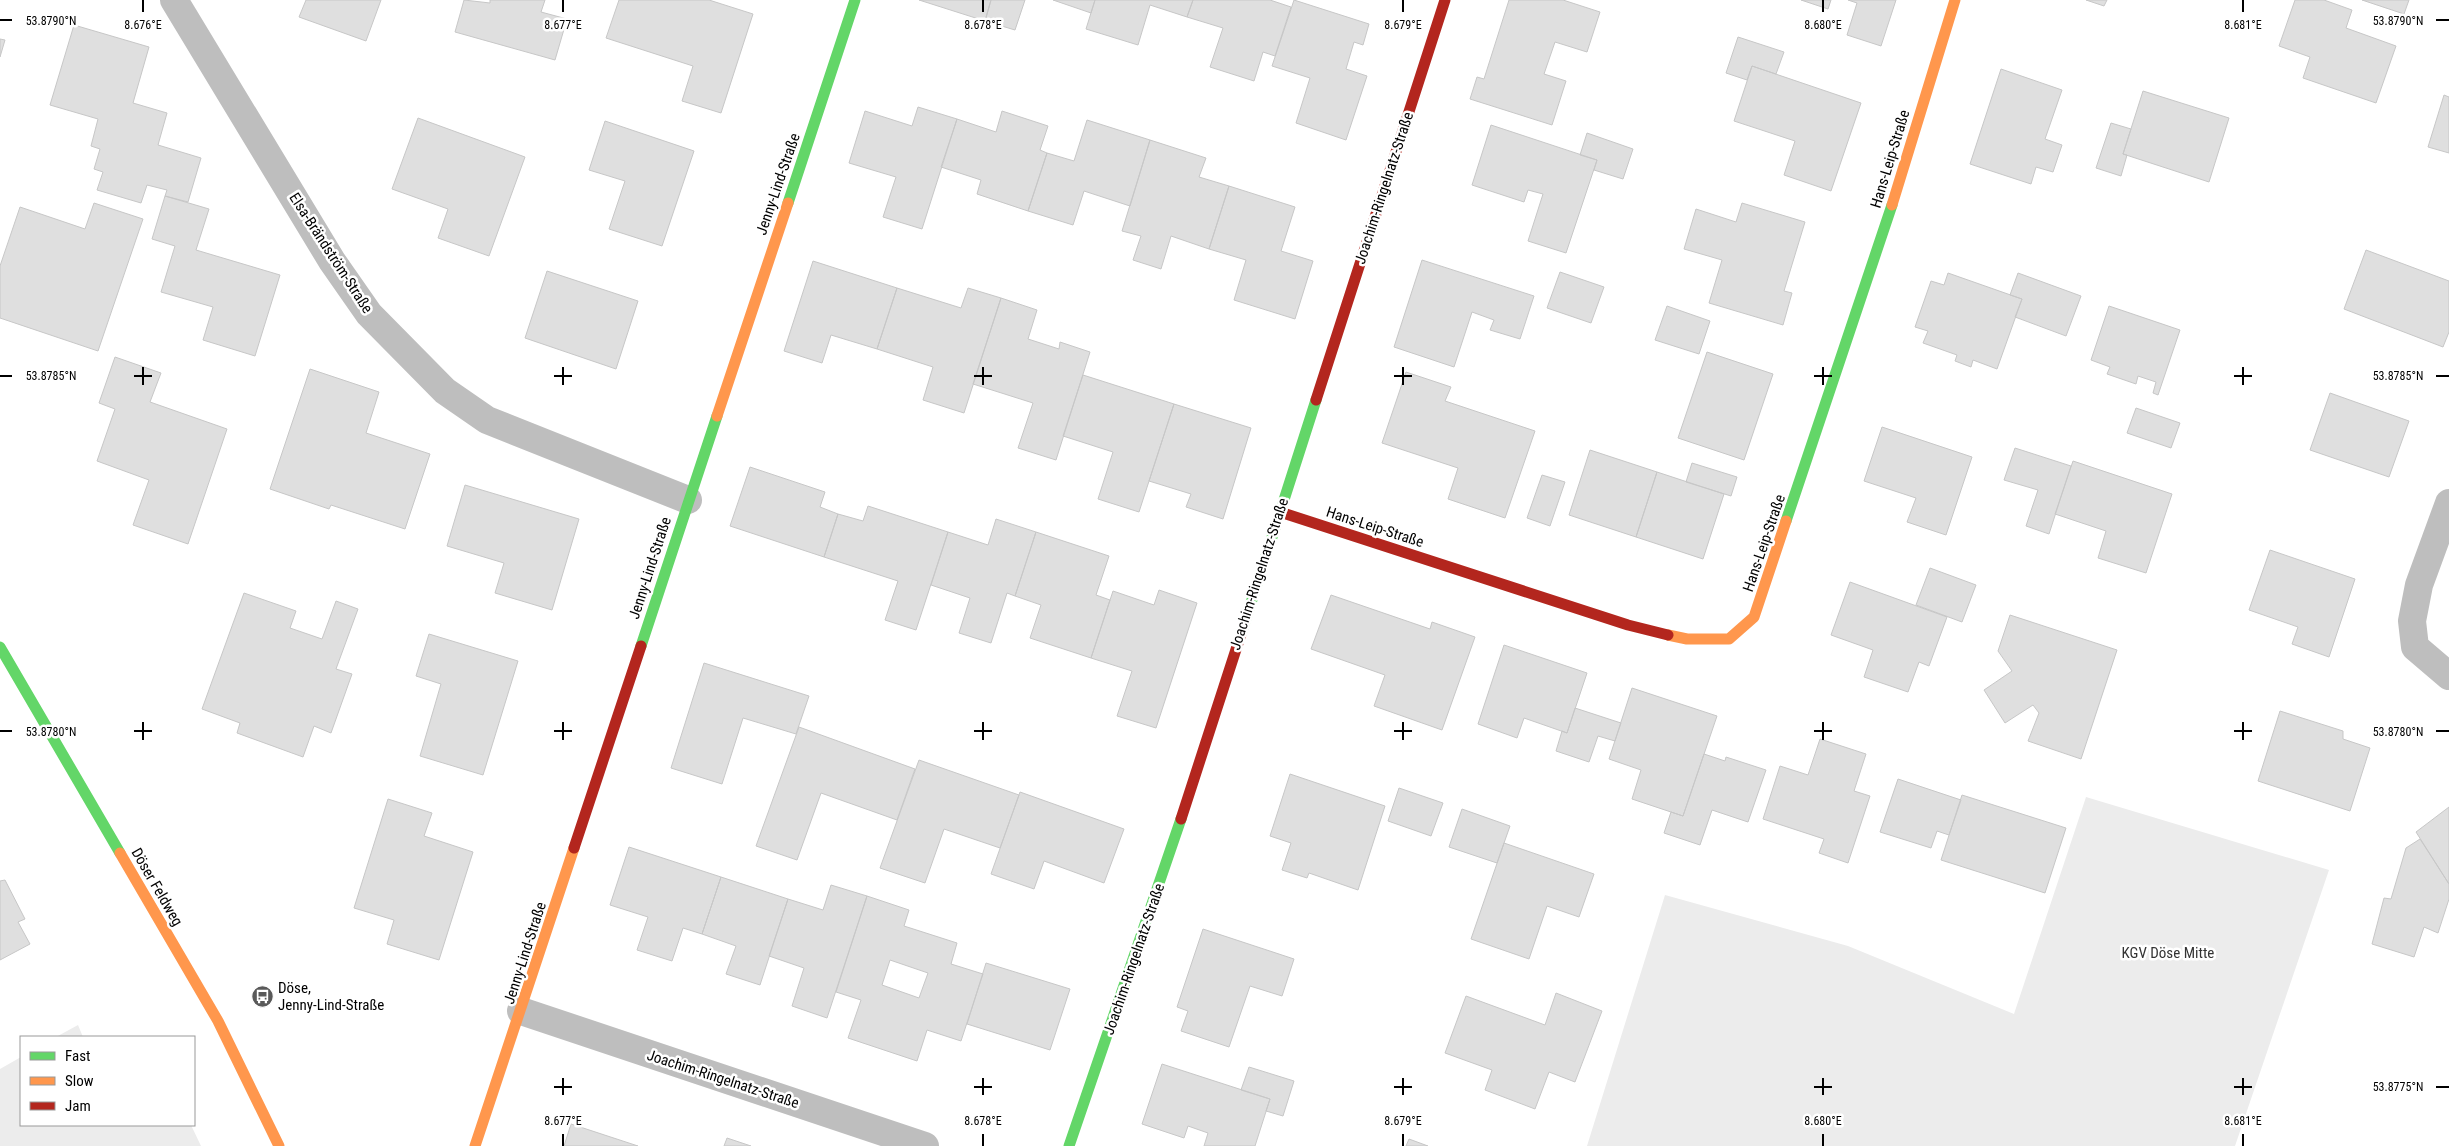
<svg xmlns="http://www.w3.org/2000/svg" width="2449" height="1146" font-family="'Roboto Condensed',sans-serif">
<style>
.green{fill:#ececec}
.building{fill:#dfdfdf;stroke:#c7c7c7;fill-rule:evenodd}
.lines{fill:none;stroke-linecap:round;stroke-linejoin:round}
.street{stroke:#bebebe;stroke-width:28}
.fast{stroke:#63d668;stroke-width:11}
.slow{stroke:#ff974d;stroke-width:11}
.jam{stroke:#b3261e;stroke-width:11}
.ticks{fill:none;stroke:#000;stroke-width:2}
.labels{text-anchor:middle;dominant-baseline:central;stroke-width:5;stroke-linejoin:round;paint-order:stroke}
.street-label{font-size:15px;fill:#000;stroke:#fff}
.park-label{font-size:15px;fill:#333;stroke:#fff}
.poi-label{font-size:15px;fill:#000;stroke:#fff;text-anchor:start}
.ticks-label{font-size:12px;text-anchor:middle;fill:#000;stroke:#fff;stroke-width:5;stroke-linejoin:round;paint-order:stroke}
</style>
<rect width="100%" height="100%" fill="#fff"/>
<path class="green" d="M2086,797L2329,870L2235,1146H1587L1665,895L1848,946L2014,1014Z
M78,1025L83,1037H56Z
M21,1057V1125H191L201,1146H0V1069Z"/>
<path class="building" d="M306,0H381L366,41L299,17Z
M464,0L490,3V0H545L541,12L567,19L555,60L455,32Z
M619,0H709L753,14L721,113L682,101L693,66L606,38Z
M919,0H991L985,21Z
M991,0H1025L1015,30L985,21Z
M1053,0H1095L1091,13Z
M1095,0H1193L1187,17L1150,5L1138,45L1086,29Z
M1193,0H1270L1291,7L1275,56L1263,52L1254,81L1210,67L1223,28L1187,17Z
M1294,0L1369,24L1363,45L1354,42L1346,69L1367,76L1346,140L1296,123L1310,78L1272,66Z
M1509,0H1563L1600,12L1587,52L1555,42L1544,74L1566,81L1552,125L1470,99L1477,77L1484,79Z
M1801,0H1831L1828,9Z
M1848,0H1896L1881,46L1847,35L1857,3Z
M2086,0H2107L2104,6Z
M2295,0H2324L2352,10L2346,28L2396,46L2376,103L2303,78L2310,57L2279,46Z
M2362,0H2409L2404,14Z
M74,25L149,47L133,103L167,113L158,145L201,158L188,202L165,196L167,190L147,185L141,203L97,190L103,172L94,169L100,149L91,146L98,119L50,105Z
M1738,37L1784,52L1776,74L1752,66L1747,80L1726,73Z
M0,39L5,40L0,57Z
M1752,66L1861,103L1831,191L1784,175L1795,141L1734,121Z
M2001,69L2062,90L2045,139L2062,145L2053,172L2036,167L2031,184L1970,164Z
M2143,91L2229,118L2209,182L2123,154Z
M2444,95L2449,97V153L2428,147Z
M918,107L957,119L922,229L883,217L896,177L849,163L865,111L912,126Z
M1002,111L1048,126L1040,150L1047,153L1028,211L977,194L981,180L941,167L957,119L996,132Z
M418,118L525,157L489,256L438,238L448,209L392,189Z
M1087,120L1150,140L1130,206L1084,191L1073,225L1028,211L1047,153L1074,161Z
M605,121L694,151L662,246L609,229L625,181L589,170Z
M2111,123L2131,129L2123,154L2127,155L2121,176L2096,168Z
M1491,125L1597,160L1566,253L1528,241L1543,194L1528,190L1524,202L1472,185Z
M1587,133L1633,149L1623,179L1594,170L1597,160L1580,155Z
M1150,140L1206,158L1199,177L1229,186L1209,249L1171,236L1161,269L1133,260L1141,236L1122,231Z
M1229,186L1295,207L1281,251L1313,261L1295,319L1234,300L1246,260L1209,249Z
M165,196L209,209L196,250L280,275L255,356L203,340L213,307L161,292L175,246L152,239Z
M94,203L143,219L98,351L0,318V266L20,207L85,229Z
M1742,203L1805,222L1784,291L1792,293L1783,325L1709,303L1722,260L1684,249L1696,209L1736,222Z
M2366,250L2449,281V332L2443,347L2344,309Z
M1422,260L1534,296L1520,339L1490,330L1494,320L1472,312L1454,367L1394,347Z
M813,261L897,288L877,349L831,335L822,363L784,351Z
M547,271L638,301L616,369L525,338Z
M1560,272L1604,287L1591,323L1547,308Z
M1948,273L2022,299L1997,369L1973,360L1971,367L1955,361L1957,355L1923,343L1928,331L1915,327L1931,281L1944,285Z
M2018,273L2081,296L2066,336L2015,317L2022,299L2010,295Z
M897,288L961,308L968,288L1001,298L964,413L923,400L933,367L877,349Z
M1001,298L1037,310L1028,339L1059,349L1060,342L1090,352L1056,460L1018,448L1033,403L973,384Z
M1667,306L1710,321L1699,354L1655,340Z
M2109,306L2180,330L2158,395L2153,393L2156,382L2138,376L2136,384L2107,374L2110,367L2091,360Z
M1707,352L1773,374L1744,460L1678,438Z
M115,357L161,373L150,402L227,429L188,544L133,525L149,480L97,461L115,409L99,403Z
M310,369L379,392L366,433L430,454L405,529L331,505L329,509L270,489Z
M1406,372L1451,387L1445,401L1535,431L1505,518L1448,499L1458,468L1382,443Z
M1083,375L1174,404L1139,512L1098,499L1113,452L1063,436Z
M2330,393L2409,421L2389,477L2310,450Z
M1174,404L1251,428L1223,519L1186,507L1191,494L1149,481Z
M2136,408L2180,423L2171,448L2127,433Z
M1882,427L1972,457L1946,535L1907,522L1916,498L1864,481Z
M2015,448L2071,466L2049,534L2026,526L2038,490L2004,480Z
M1590,450L1657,472L1636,537L1569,515Z
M2073,461L2172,494L2146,573L2098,558L2106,531L2055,514Z
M1692,463L1737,477L1731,496L1686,482Z
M750,467L825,492L820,507L838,514L824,557L730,526Z
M1657,472L1724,494L1703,559L1636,537Z
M1542,475L1565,482L1550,526L1527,518Z
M465,485L579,519L552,610L495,593L504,563L447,546Z
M868,506L948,532L916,630L885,620L898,581L824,557L838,514L863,521Z
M996,519L1036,532L1015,596L1007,593L991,643L959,633L970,598L931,585L948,532L988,545Z
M1036,532L1109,556L1096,595L1110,600L1091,658L1030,638L1041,605L1015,596Z
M2270,550L2355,579L2329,657L2292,644L2298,627L2249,610Z
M1930,568L1976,585L1962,622L1916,605Z
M1850,582L1947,617L1929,666L1919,662L1908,692L1864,677L1873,650L1831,635Z
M1159,590L1197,603L1156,728L1117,716L1132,671L1091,658L1113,591L1154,605Z
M244,593L296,611L290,628L322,639L336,601L358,609L336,669L352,674L331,733L314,726L303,757L237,733L240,723L202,709Z
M1331,595L1430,629L1432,622L1475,637L1442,730L1374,706L1385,675L1311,649Z
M2010,615L2117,650L2081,759L2028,741L2039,713L2033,705L2005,723L1984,690L2012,671L1998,651Z
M429,634L518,661L483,775L420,756L441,684L416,676Z
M1504,645L1587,673L1567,733L1524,718L1517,738L1478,724Z
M704,663L809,696L796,734L743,718L722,784L671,768Z
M1632,688L1717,716L1683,816L1632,799L1641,770L1609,759Z
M1575,708L1621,723L1615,741L1598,736L1589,762L1556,751L1562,731L1567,733Z
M2280,711L2343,731V739L2370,748L2350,811L2258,781Z
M799,727L915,769L897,820L821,793L797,860L756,846Z
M1820,739L1866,754L1854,791L1870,796L1848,863L1819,853L1824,839L1763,819L1780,766L1808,775Z
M1704,754L1725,761L1726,757L1766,770L1748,822L1712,810L1700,845L1664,833L1671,812L1683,816Z
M919,760L1019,795L1000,848L944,829L925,883L880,868Z
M1290,774L1385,806L1358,890L1309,873L1307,878L1282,870L1291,843L1270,836Z
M1898,779L1961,800L1949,835L1937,831L1931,848L1880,832Z
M1399,788L1443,803L1431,836L1388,821Z
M1020,792L1124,829L1104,883L1044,861L1034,889L991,874Z
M1962,795L2066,828L2045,893L1941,860Z
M388,799L432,813L424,836L473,852L439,960L387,944L394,920L354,908Z
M2449,807V884L2416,832Z
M1462,809L1510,826L1497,863L1449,847Z
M2420,839L2449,884V899L2438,933L2424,927L2414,957L2372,944L2384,898L2391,899L2406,848Z
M1504,843L1594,874L1579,917L1547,906L1529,959L1471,939Z
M629,847L721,877L702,934L683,928L672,961L637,950L648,917L610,905Z
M721,877L788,899L760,985L726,974L736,946L702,934Z
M5,880L25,919L18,922L30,944L0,960V881Z
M831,885L867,896L827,1018L792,1006L804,968L769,956L788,899L823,910Z
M867,896L909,910L904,926L957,943L951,964L983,974L961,1041L927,1030L917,1061L848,1038L861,1000L836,992ZM890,960L928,973L919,998L882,985Z
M1203,929L1294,959L1282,996L1250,986L1229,1047L1181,1031L1188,1011L1177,1007Z
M986,963L1070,989L1050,1050L967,1024Z
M1556,993L1602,1011L1575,1082L1549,1072L1535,1109L1485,1090L1492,1070L1445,1053L1466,996L1545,1025Z
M1162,1064L1270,1099L1255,1146H1204L1208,1133L1188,1126L1184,1138L1142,1124Z
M1249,1067L1294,1081L1283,1116L1266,1111L1270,1099L1241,1090Z
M571,1124L638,1146H564Z
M727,1138L751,1146H724Z
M1409,1139L1428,1146H1406Z"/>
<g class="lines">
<path class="street" d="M174,0L332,261L369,314L445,391L487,420L688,500
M2449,503L2419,585L2412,621L2415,647L2449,676
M521,1011L925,1146"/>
<path class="fast" d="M788,203L855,0
M1786,521L1892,205
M1241,634L1316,400
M641,646L717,416
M0,647L120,853
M1069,1146L1181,819"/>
<path class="slow" d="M1892,205L1955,0
M717,416L788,203
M1668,635L1687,639H1729L1754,617L1786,521
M120,853L218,1021L279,1146
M475,1146L574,848"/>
<path class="jam" d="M1316,400L1445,0
M1280,512L1628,625L1668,635
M1181,819L1241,634
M574,848L641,646"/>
</g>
<path class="ticks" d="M143,0V12M563,0V12M983,0V12M1403,0V12M1823,0V12M2243,0V12M0,20H12M2436,20H2449M143,367V385M563,367V385M983,367V385M1403,367V385M1823,367V385M2243,367V385M0,376H12M134,376H152M554,376H572M974,376H992M1394,376H1412M1814,376H1832M2234,376H2252M2436,376H2449M143,722V740M563,722V740M983,722V740M1403,722V740M1823,722V740M2243,722V740M0,731H12M134,731H152M554,731H572M974,731H992M1394,731H1412M1814,731H1832M2234,731H2252M2436,731H2449M563,1078V1095M983,1078V1095M1403,1078V1095M1823,1078V1095M2243,1078V1095M554,1087H572M974,1087H992M1394,1087H1412M1814,1087H1832M2234,1087H2252M2436,1087H2449M563,1134V1146M983,1134V1146M1403,1134V1146M1823,1134V1146M2243,1134V1146"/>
<defs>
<symbol id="bus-disc" viewBox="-11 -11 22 22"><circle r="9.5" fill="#595959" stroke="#fff"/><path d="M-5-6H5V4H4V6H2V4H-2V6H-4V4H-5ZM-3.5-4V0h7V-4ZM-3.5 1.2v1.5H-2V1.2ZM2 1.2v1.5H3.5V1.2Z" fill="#fff"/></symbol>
</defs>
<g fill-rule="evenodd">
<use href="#bus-disc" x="250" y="984" width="25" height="25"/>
</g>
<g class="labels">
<g class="street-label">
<text transform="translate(1890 159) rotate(-73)">Hans-Leip-Straße</text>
<text transform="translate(778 184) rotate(-71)">Jenny-Lind-Straße</text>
<text transform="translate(1384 188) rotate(-72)">Joachim-Ringelnatz-Straße</text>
<text transform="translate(331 253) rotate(57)">Elsa-Brändström-Straße</text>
<text transform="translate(1375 527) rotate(18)">Hans-Leip-Straße</text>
<text transform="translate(1764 543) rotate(-71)">Hans-Leip-Straße</text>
<text transform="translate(650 568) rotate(-72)">Jenny-Lind-Straße</text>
<text transform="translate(1259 574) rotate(-72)">Joachim-Ringelnatz-Straße</text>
<text transform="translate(157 887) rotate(60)">Döser Feldweg</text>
<text transform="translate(525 953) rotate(-72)">Jenny-Lind-Straße</text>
<text transform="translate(1134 959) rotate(-71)">Joachim-Ringelnatz-Straße</text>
<text transform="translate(723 1079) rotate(18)">Joachim-Ringelnatz-Straße</text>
</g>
<g class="park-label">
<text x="2168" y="953">KGV Döse Mitte</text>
</g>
<g class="poi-label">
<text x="278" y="988">Döse,<tspan x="278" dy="17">Jenny-Lind-Straße</tspan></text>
</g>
</g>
<g class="ticks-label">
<text x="51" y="25">53.8790°N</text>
<text x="2398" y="25">53.8790°N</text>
<text x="143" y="29">8.676°E</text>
<text x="563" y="29">8.677°E</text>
<text x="983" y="29">8.678°E</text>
<text x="1403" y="29">8.679°E</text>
<text x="1823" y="29">8.680°E</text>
<text x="2243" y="29">8.681°E</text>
<text x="51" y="380">53.8785°N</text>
<text x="2398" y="380">53.8785°N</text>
<text x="51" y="736">53.8780°N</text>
<text x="2398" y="736">53.8780°N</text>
<text x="2398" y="1091">53.8775°N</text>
<text x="563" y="1125">8.677°E</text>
<text x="983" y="1125">8.678°E</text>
<text x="1403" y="1125">8.679°E</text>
<text x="1823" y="1125">8.680°E</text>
<text x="2243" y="1125">8.681°E</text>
</g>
<rect x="20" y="1036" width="175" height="90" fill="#ffffff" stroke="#999999"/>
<rect x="30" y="1052" width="25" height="8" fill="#63d668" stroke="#999999"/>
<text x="65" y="1061" font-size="15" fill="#000000">Fast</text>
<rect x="30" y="1077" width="25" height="8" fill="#ff974d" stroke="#999999"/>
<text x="65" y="1086" font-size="15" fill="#000000">Slow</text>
<rect x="30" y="1102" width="25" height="8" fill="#b3261e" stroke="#999999"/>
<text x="65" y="1111" font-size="15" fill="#000000">Jam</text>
</svg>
